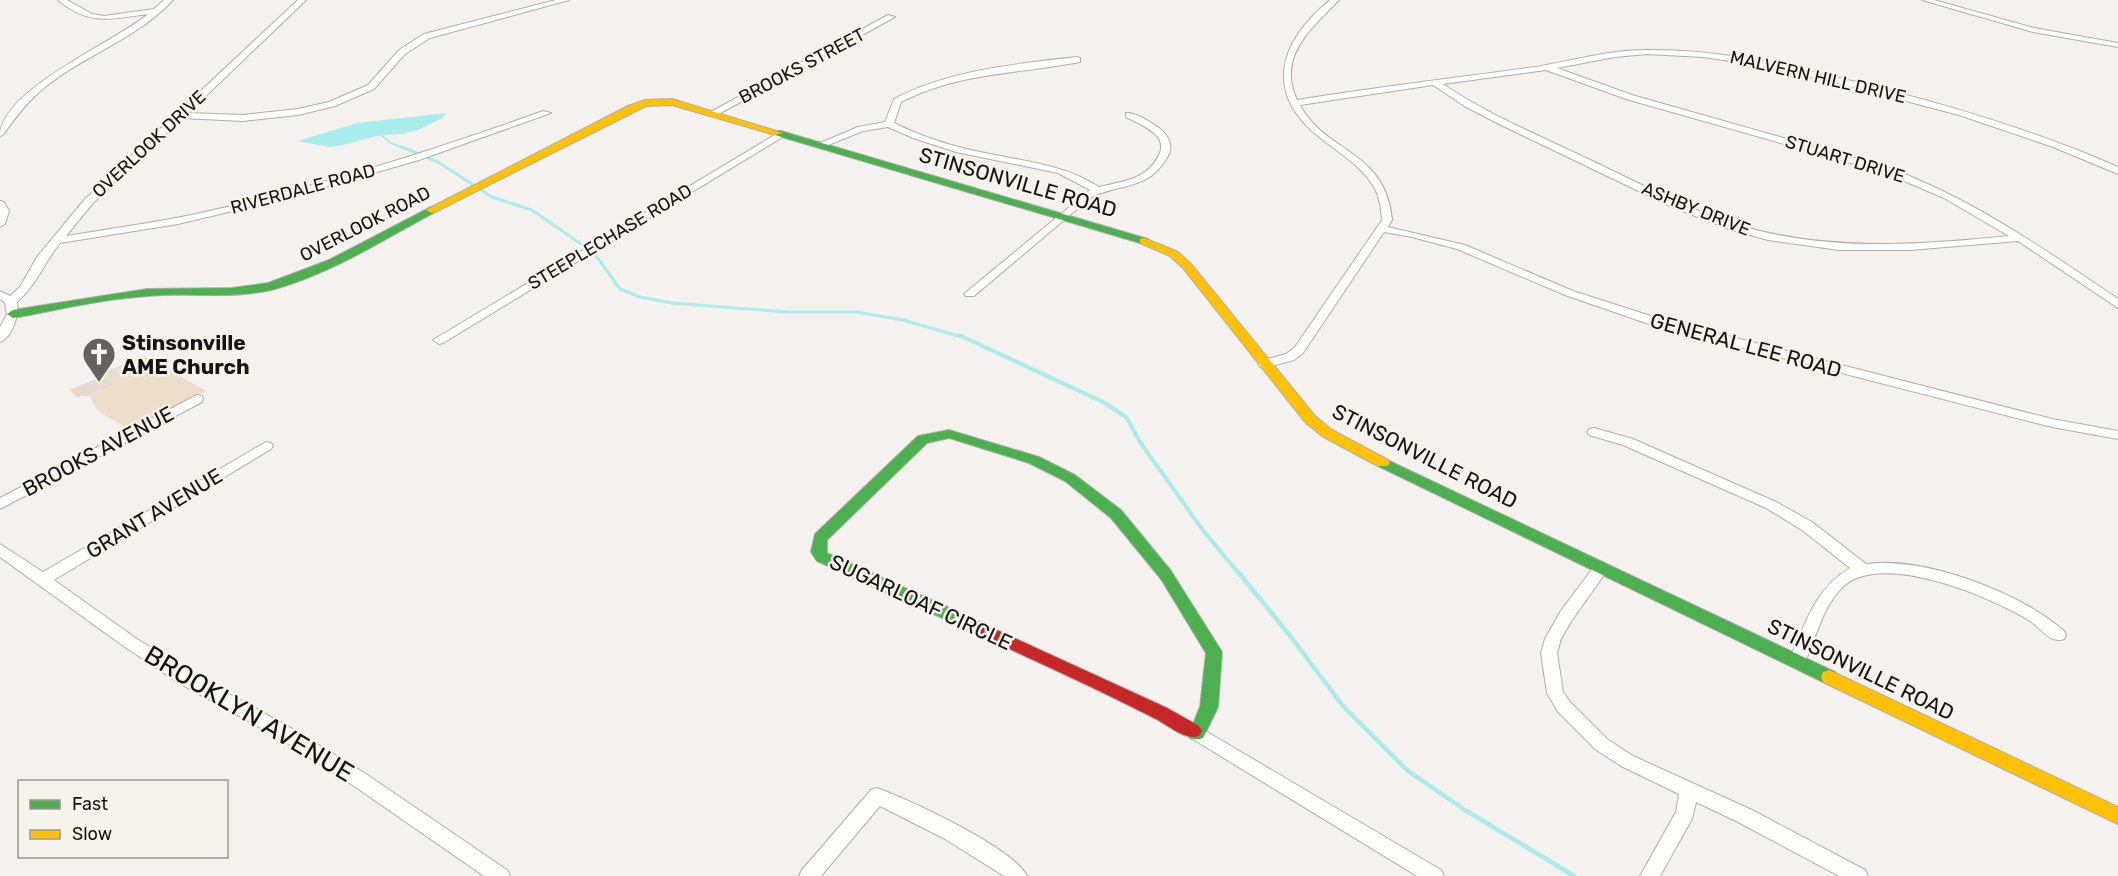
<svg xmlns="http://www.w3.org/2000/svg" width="2118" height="876" font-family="Rubik,sans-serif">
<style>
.green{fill:#eeddc8}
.water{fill:#aaebeb}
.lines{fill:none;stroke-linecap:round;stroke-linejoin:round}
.stream-far3{stroke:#aaebeb;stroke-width:2}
.stream-far2{stroke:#aaebeb;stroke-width:3}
.stream-far1{stroke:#aaebeb;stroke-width:4}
.stream{stroke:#aaebeb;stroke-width:4.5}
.building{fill:#e5dace}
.street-casing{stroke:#b0aeac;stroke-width:2}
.fast-casing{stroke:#b0aeac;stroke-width:2}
.slow-casing{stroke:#b0aeac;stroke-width:2}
.jam-casing{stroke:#b0aeac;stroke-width:2}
.street{fill:#fdfdfc;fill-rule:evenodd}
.fast{fill:#4caf50;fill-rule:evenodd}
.slow{fill:#ffc107;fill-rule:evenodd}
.jam{fill:#c62828;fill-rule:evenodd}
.labels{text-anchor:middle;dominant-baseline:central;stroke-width:5;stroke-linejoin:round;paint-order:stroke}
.far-street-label{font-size:18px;fill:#161412;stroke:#f6f2ec}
.street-label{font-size:21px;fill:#161412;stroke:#f6f2ec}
.poi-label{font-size:21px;font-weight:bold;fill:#161412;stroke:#f6f2ec;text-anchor:start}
.near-street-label{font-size:26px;fill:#161412;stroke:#f6f2ec}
</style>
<rect width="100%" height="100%" fill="#f4f1ee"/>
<path class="green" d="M145,356L206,391L128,429L98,411L89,396L113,385L110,381L120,377L111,369Z"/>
<path class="water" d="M447,113L442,118L418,130L403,134L381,135L343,145L329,147L298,141L357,123Z"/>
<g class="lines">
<path class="stream-far3" d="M381,135L391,143L406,149"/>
<path class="stream-far2" d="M402,147L438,162L492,197L532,210L594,253L620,289L640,297L672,303L787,312H856L903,320L962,337"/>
<path class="stream-far1" d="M959,335L1105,403L1127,418L1140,442L1202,529L1240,575"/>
<path class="stream" d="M1239,573L1291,637L1343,706L1408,771L1465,810L1574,876"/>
</g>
<path class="building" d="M111,369L120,377L110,381L114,385L85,397L83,395L77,398L69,390L100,377L97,375Z"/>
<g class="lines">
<defs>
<path id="street" d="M58,0H67L92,14L104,16L154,9L164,0H173C134,42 77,57 36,95C23,107 13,121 3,135L0,136C0,90 115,42 148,14C112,19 88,26 58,0Z
M298,0H306L188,113L243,115L298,109L329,102L368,85L399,50L424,34L556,0H569L430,38L405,54L374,89L335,106L298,115L243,121L182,118L93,203L66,236C109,229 153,223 196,214C314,188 429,152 543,111L551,113L419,160L287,198L178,224L60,243C44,263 36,286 17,302C19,314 13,337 0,342V327L7,314L5,303L0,299V291L10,296L20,287L37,257L85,199Z
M1330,0H1339C1313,27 1276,56 1297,100C1377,87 1456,78 1535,67C1572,61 1608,50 1646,50C1718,49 1787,65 1856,82C1945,104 2034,130 2118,167V174L2053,147L1959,115L1837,83L1757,65L1703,57L1647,54L1615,57L1557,68L1632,95L1889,168C1973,199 2044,249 2118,299V308L2018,241L1910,250H1839L1768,240L1729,229L1672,207L1503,126L1466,107L1433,85L1300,105C1325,153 1386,150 1392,220L1388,227L1465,245L1573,291L1654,317L2052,419L2118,431V439L2052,427L1646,323L1565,295L1457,249L1412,237L1384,232L1303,353L1294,360L1264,368L1260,367L1258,364L1260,361L1286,354L1295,347L1382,220C1381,209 1380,198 1375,189C1363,166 1337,152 1318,136C1263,91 1280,41 1330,0ZM1546,70L1626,99L1883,172L1944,198L2009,236C1918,245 1827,252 1738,225C1686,209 1637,182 1588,159C1539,135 1488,115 1443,84Z
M1922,0H1934L2034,28L2118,43V47L2033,32Z
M888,15L895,17L715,116L707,114Z
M1077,57L1080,58V62C1018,74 959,72 901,102L894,123C924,138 957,148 990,154C1028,162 1065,165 1099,187C1123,181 1147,180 1159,155C1162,149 1162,143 1158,137C1150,128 1136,122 1126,117V113C1136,112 1150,122 1159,128C1168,135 1174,145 1168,156C1148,192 1120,182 1090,198L974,296H966L964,294L1090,190L1058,173L956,152L913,138L888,127L863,131L821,148L813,146L858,127L885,122L894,99C950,70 1015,64 1077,57Z
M778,133L786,135L443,343L439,344L433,340Z
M0,201L4,202L9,211L5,224L0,227Z
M197,395L202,396L203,399L202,402L0,509V498Z
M1594,428L1633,439L1776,502L1812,522L1866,564C1924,556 2020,592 2064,631L2066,635L2064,639C2050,644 2041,628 2030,621C1991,597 1885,552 1845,585C1822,605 1816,640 1803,666L1797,668L1791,666L1789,661C1805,625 1814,589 1850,568L1802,530L1766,508L1623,445L1589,435L1587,432L1589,429Z
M266,442L271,443L273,446L271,449L54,580L134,637L189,672L291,728L366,774L507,870L510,876H484L354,786L279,738L177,682L122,645L0,557V544L43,572Z
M1601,562L1606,564L1609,568L1572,620L1561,639L1557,653L1563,692L1570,702L1607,739L1633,756L1752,810L1865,870L1868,876H1839L1738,822L1696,802L1692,819L1660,876H1640L1676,812L1679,794L1621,766L1595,749L1558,712L1547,693L1541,653L1545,639L1560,612L1596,564Z
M1197,726L1441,870L1444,876H1417L1191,738L1188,733L1191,728Z
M877,788C908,799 1014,848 1027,876H1004L945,839L880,806L821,876H799L802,870L871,790Z"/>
<path id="fast" d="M775,131H781L1148,239L1149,241L1144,244L1140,243L775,135Z
M431,207L436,210L435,212C383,240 332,273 275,289C234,300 190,292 148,296C102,299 58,310 13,318L7,314L13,310L147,289L232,288L268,283L329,260Z
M949,430L1039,457L1075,475L1121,510L1171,571L1222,652L1218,707L1203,738C1195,741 1188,739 1184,731L1187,726L1193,724L1200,707L1206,653L1161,579L1111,518L1065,481L1029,463L949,438L927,443L827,540V553L994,628L996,632L994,636L988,638L982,636L817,561L811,552L815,534L918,436Z
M1383,458L1835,672L1837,677L1835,682L1829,684L1823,682L1378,466L1376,463L1378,460Z"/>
<path id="slow" d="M672,99L783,133L775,135L672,105L646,106L435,212L431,213L426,210L628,106L645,100Z
M1144,238L1178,252L1191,264L1315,416L1332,430L1388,460L1390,463L1388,466H1378L1322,436L1305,422L1183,268L1170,256L1140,243V239Z
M1829,670L2118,807V824L1823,682L1821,677L1823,672Z"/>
<path id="jam" d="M988,626L1167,708L1199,726L1202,731L1199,736C1185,741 1167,724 1154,718C1098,689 1039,663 982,636L980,632L982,628Z"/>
</defs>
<use href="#street" class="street-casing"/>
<use href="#fast" class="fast-casing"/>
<use href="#slow" class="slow-casing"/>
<use href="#jam" class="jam-casing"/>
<use href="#street" class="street"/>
<use href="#fast" class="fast"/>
<use href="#slow" class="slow"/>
<use href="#jam" class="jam"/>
</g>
<defs>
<symbol id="church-pin" viewBox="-11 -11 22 30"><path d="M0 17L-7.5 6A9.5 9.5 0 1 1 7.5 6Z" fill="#64615f" stroke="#f6f2ec"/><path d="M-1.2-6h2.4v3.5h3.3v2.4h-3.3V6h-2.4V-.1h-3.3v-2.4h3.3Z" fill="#fff"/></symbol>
</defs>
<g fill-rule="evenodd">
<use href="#church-pin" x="80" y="335" width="38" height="52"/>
</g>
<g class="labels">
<g class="far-street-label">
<text transform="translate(802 66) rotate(-28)">BROOKS STREET</text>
<text transform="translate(1818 77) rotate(13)">MALVERN HILL DRIVE</text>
<text transform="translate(149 144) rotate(-43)">OVERLOOK DRIVE</text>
<text transform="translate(1845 159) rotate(17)">STUART DRIVE</text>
<text transform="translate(303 189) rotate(-15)">RIVERDALE ROAD</text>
<text transform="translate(1696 209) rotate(22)">ASHBY DRIVE</text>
<text transform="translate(365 224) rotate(-27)">OVERLOOK ROAD</text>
<text transform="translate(610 237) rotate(-31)">STEEPLECHASE ROAD</text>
</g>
<g class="street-label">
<text transform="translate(1018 182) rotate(16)">STINSONVILLE ROAD</text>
<text transform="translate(1746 345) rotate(15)">GENERAL LEE ROAD</text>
<text transform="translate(98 451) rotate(-28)">BROOKS AVENUE</text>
<text transform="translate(1425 456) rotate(27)">STINSONVILLE ROAD</text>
<text transform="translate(154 513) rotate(-31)">GRANT AVENUE</text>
<text transform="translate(921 602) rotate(25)">SUGARLOAF CIRCLE</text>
<text transform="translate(1861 669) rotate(26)">STINSONVILLE ROAD</text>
</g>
<g class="poi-label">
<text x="122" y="342">Stinsonville<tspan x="122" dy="24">AME Church</tspan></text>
</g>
<g class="near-street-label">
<text transform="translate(249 714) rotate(31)">BROOKLYN AVENUE</text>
</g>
</g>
<rect x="18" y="780" width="210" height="78" fill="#f6f2ec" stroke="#9c9995" stroke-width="1.5"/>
<rect x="30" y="800" width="30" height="9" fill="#4caf50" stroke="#9c9995" stroke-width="1.5"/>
<text x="72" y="810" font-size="18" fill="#161412">Fast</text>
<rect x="30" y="830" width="30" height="9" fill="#ffc107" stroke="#9c9995" stroke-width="1.5"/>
<text x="72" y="840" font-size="18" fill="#161412">Slow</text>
</svg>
